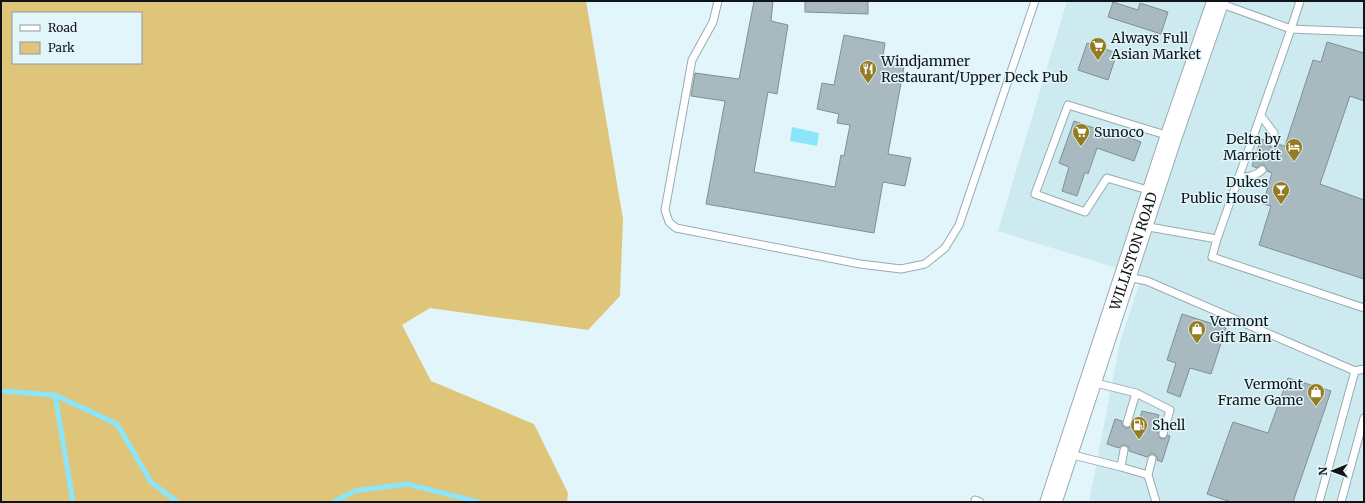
<svg xmlns="http://www.w3.org/2000/svg" width="1365" height="503" font-family="Merriweather,serif">
<style>
.built{fill:#cdeaf1}
.green{fill:#dec57a;fill-rule:evenodd}
.water{fill:#8be6fc}
.lines{fill:none;stroke-linecap:round;stroke-linejoin:round}
.stream{stroke:#8be6fc;stroke-width:5}
.building{fill:#a8babf;stroke:#7e9094}
.service-casing{stroke:#99abb0;stroke-width:9}
.primary-casing{stroke:#99abb0;stroke-width:23}
.service{stroke:#fff;stroke-width:7}
.primary{stroke:#fff;stroke-width:21}
.labels{text-anchor:middle;dominant-baseline:central;stroke-width:3;stroke-linejoin:round;paint-order:stroke}
.poi-label{font-size:14px;fill:#0f1517;stroke:#e2f5fa;text-anchor:start}
.street-label{font-size:14px;fill:#0f1517;stroke:#e2f5fa}
</style>
<rect width="100%" height="100%" fill="#e2f5fa"/>
<path class="built" d="M1067,1H1364V502H1089L1120,342L1142,276L998,231Z"/>
<path class="green" d="M1,1H586L623,219L620,296L588,330L430,308L402,325L431,381L534,424L568,493L567,502H1ZM13,13H141V63H13Z"/>
<path class="water" d="M792,127L819,133L817,146L790,141Z"/>
<g class="lines">
<path class="stream" d="M1,391L55,395L117,424L151,482L177,502
M55,395L73,502
M333,502L355,491L407,484L478,502"/>
</g>
<path class="building" d="M754,1H773L771,21L788,25L777,94L768,92L754,172L835,187L841,155L844,156L850,125L837,123L839,114L817,109L822,83L834,85L844,35L885,43L882,63L904,67L888,154L911,158L905,186L883,182L874,233L706,204L725,101L691,96L695,73L739,79Z
M805,1H868V14L805,12Z
M1113,2L1138,10L1140,3L1168,12L1161,34L1108,17Z
M1327,42L1364,53V101L1350,96L1320,184L1364,200V279L1259,245L1271,206L1263,204L1272,173L1267,171V169L1264,165H1261L1257,168L1252,166L1261,139L1267,141V144L1271,147H1274L1277,144L1285,146L1313,60L1321,62Z
M1087,43L1117,53L1108,80L1078,70Z
M1074,121L1108,133L1109,130L1141,142L1134,161L1097,148L1088,174L1085,172L1077,196L1062,191L1069,167L1059,163Z
M1182,314L1226,328L1211,374L1190,368L1180,397L1167,392L1176,363L1167,360Z
M1288,378L1331,391L1293,502H1231L1207,494L1233,422L1268,433Z
M1142,411L1159,415L1154,431L1158,432L1160,438L1164,439L1168,435L1170,436L1162,462L1157,460V457L1154,454H1150L1147,457L1129,451V448L1125,445H1122L1119,448L1107,444L1115,419L1122,421V425L1125,428H1129L1132,424L1138,426Z"/>
<g class="lines">
<defs>
<path id="service" d="M718,1L713,22L692,60L665,210L669,222L676,228L860,264L901,269L925,264L945,248L959,225L1035,1
M1300,1L1291,29L1217,239L1212,257L1364,308
M1219,3L1291,29L1364,32
M1261,116L1274,133L1272,142
M1238,178C1247,177 1256,176 1262,170
M1151,191L1107,178L1085,212L1035,194L1068,105L1169,136
M1143,226L1217,239
M1128,277L1147,281L1355,371
M1092,382L1136,393L1127,423
M1136,393L1170,410L1163,434
M1069,454L1121,467L1124,450
M1152,459L1148,475L1156,502
M1121,467L1148,475
M975,500L980,502
M1319,502L1355,371L1364,369
M1341,502L1364,418"/>
<g id="primary">
<path id="s1" d="M1051,502L1171,137L1218,1"/>
</g>
</defs>
<use href="#service" class="service-casing"/>
<use href="#primary" class="primary-casing"/>
<use href="#service" class="service"/>
<use href="#primary" class="primary"/>
</g>
<defs>
<symbol id="supermarket-pin" viewBox="-11 -11 22 30"><path d="M0 17L-7.5 6A9.5 9.5 0 1 1 7.5 6Z" fill="#957b22" stroke="#e2f5fa"/><path d="M-6-5.5h2.5l.6 2H6L4.5 2H-2.5L-4.4-4H-6ZM-1.5 3.2a1.3 1.3 0 1 0 .1 0ZM3 3.2a1.3 1.3 0 1 0 .1 0Z" fill="#fff"/></symbol>
<symbol id="restaurant-pin" viewBox="-11 -11 22 30"><path d="M0 17L-7.5 6A9.5 9.5 0 1 1 7.5 6Z" fill="#957b22" stroke="#e2f5fa"/><path d="M-5-6h1v4h1v-4h1v4h1v-4h1v5L-1.5 .5V6h-2V.5L-5-1ZM5-6V6H3V1.5H1.5Q1.5-4 5-6Z" fill="#fff"/></symbol>
<symbol id="hotel-pin" viewBox="-11 -11 22 30"><path d="M0 17L-7.5 6A9.5 9.5 0 1 1 7.5 6Z" fill="#957b22" stroke="#e2f5fa"/><path d="M-6-4.5h1.5V1H6V5H4.5V3h-9V5H-6ZM-4 0a1.8 1.8 0 1 1 3.6 0ZM.5 0V-2.5h3Q6-2.5 6 0Z" fill="#fff"/></symbol>
<symbol id="bar-pin" viewBox="-11 -11 22 30"><path d="M0 17L-7.5 6A9.5 9.5 0 1 1 7.5 6Z" fill="#957b22" stroke="#e2f5fa"/><path d="M-6-5H6L.8 .8V4.5H3.5V6h-7V4.5H-.8V.8Z" fill="#fff"/></symbol>
<symbol id="shop-pin" viewBox="-11 -11 22 30"><path d="M0 17L-7.5 6A9.5 9.5 0 1 1 7.5 6Z" fill="#957b22" stroke="#e2f5fa"/><path d="M-5-2.5h2.3a2.7 3.5 0 0 1 5.4 0H5L5.5 6h-11ZM-1.5-2.5h3a1.5 2.3 0 0 0-3 0Z" fill="#fff"/></symbol>
<symbol id="fuel-pin" viewBox="-11 -11 22 30"><path d="M0 17L-7.5 6A9.5 9.5 0 1 1 7.5 6Z" fill="#957b22" stroke="#e2f5fa"/><path d="M-5.5-6h7V0h2V4h1.3V-2.5L3-4.5l.8-.8L6-3V5H2.5V1h-1V6h-7ZM-4.2-4.7v3.2H.2V-4.7Z" fill="#fff"/></symbol>
</defs>
<g fill-rule="evenodd">
<use href="#supermarket-pin" x="1088" y="36" width="20" height="27"/>
<use href="#restaurant-pin" x="858" y="59" width="20" height="27"/>
<use href="#supermarket-pin" x="1071" y="122" width="20" height="27"/>
<use href="#hotel-pin" x="1284" y="137" width="20" height="27"/>
<use href="#bar-pin" x="1271" y="180" width="20" height="27"/>
<use href="#shop-pin" x="1187" y="319" width="20" height="27"/>
<use href="#shop-pin" x="1306" y="382" width="20" height="27"/>
<use href="#fuel-pin" x="1129" y="415" width="20" height="27"/>
</g>
<g class="labels">
<g class="poi-label">
<text x="1111" y="38">Always Full<tspan x="1111" dy="16">Asian Market</tspan></text>
<text x="881" y="61">Windjammer<tspan x="881" dy="16">Restaurant/Upper Deck Pub</tspan></text>
<text x="1094" y="132">Sunoco</text>
<text x="1281" y="139" text-anchor="end">Delta by<tspan x="1281" dy="16">Marriott</tspan></text>
<text x="1268" y="182" text-anchor="end">Dukes<tspan x="1268" dy="16">Public House</tspan></text>
<text x="1210" y="321">Vermont<tspan x="1210" dy="16">Gift Barn</tspan></text>
<text x="1303" y="384" text-anchor="end">Vermont<tspan x="1303" dy="16">Frame Game</tspan></text>
<text x="1152" y="425">Shell</text>
</g>
<g class="street-label">
<text stroke="none"><textPath href="#s1" startOffset="264">WILLISTON ROAD</textPath></text>
</g>
</g>
<rect width="1365" height="503" fill="none" stroke="#0f1517" stroke-width="4"/>
<rect x="12" y="12" width="130" height="52" fill="#e2f5fa" stroke="#8e9b9f"/>
<rect x="20" y="25" width="20" height="6" fill="#ffffff" stroke="#8e9b9f"/>
<text x="48" y="32" font-size="12" fill="#0f1517">Road</text>
<rect x="20" y="42" width="20" height="12" fill="#dec57a" stroke="#8e9b9f"/>
<text x="48" y="52" font-size="12" fill="#0f1517">Park</text>
<g transform="translate(1333 471) rotate(269)" stroke="#e2f5fa" stroke-width="3" paint-order="stroke">
<path d="M0-3L7 15L0 10L-7 15Z" fill="#0f1517"/>
<text y="-6" font-size="11" font-weight="bold" text-anchor="middle" fill="#0f1517">N</text>
</g>
</svg>
